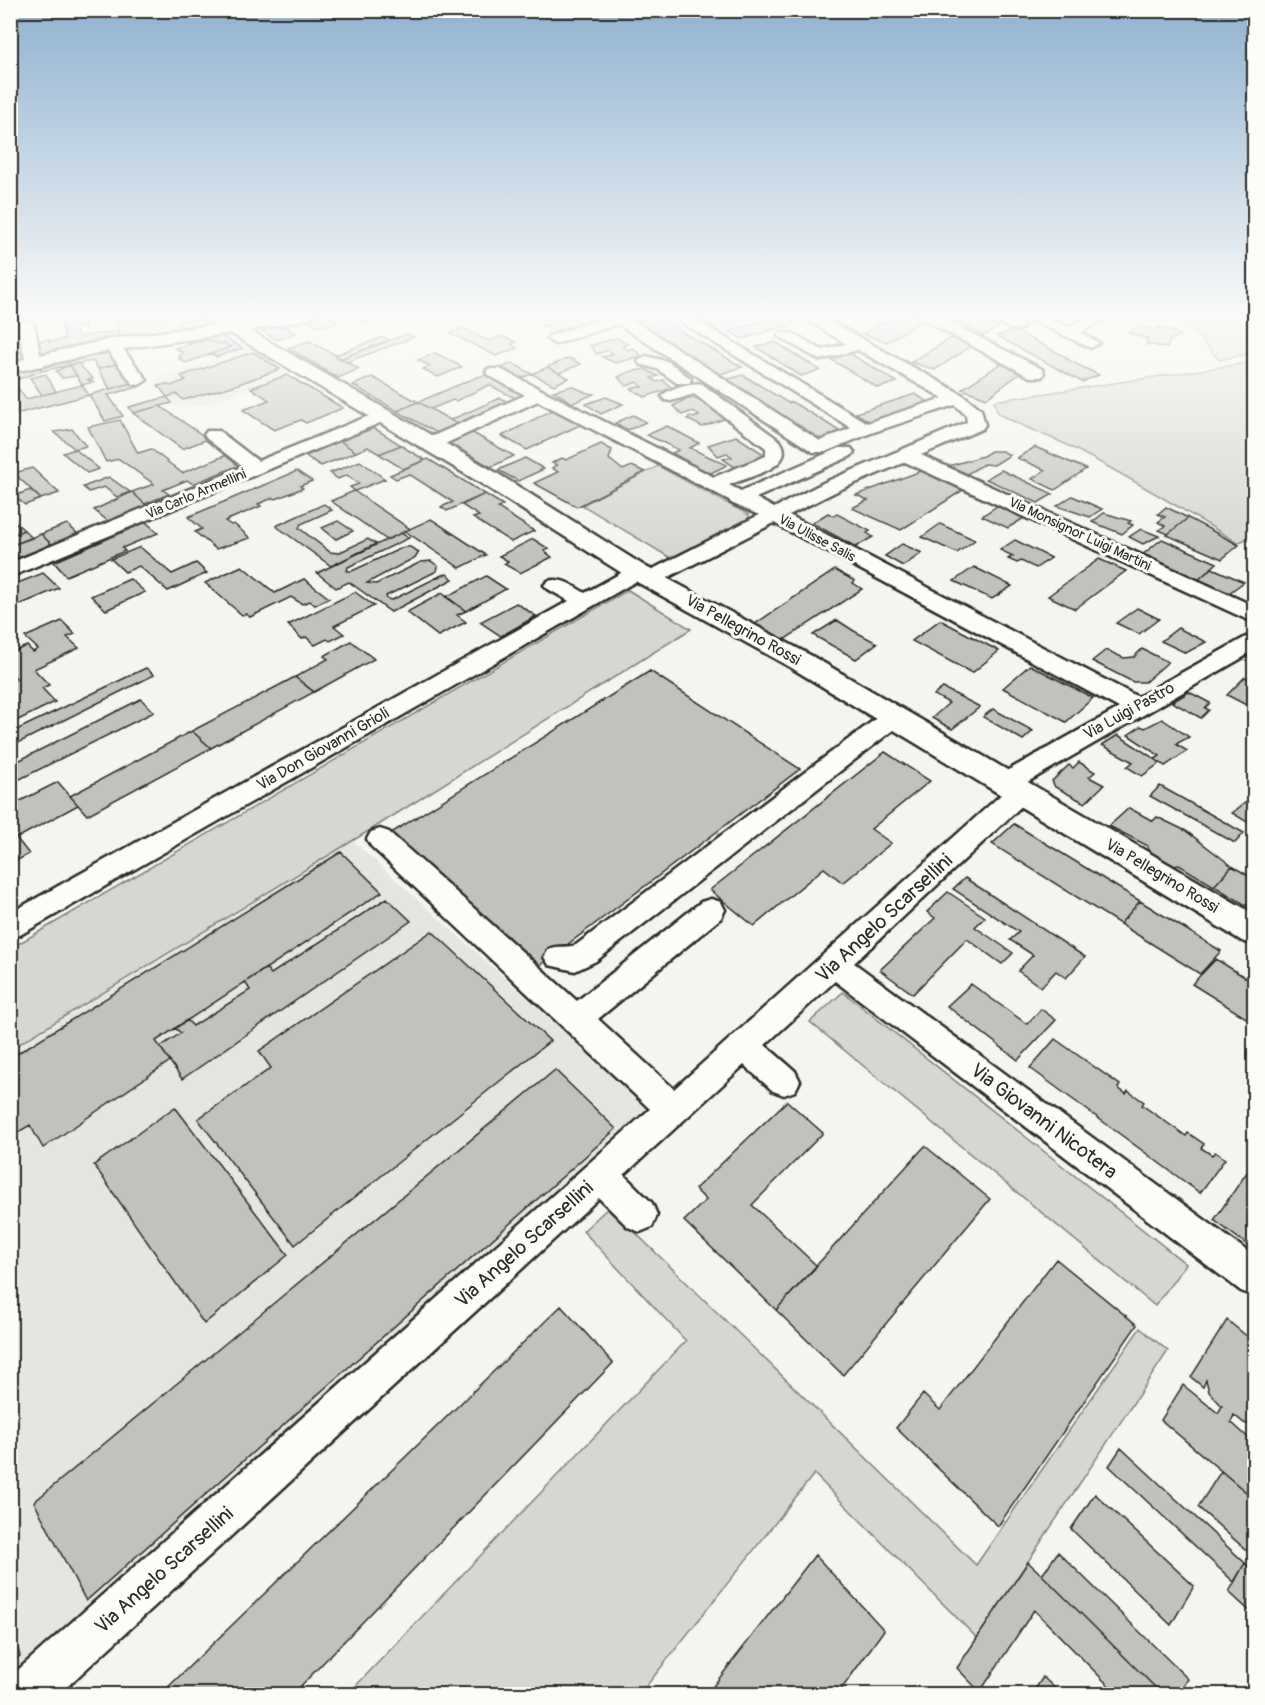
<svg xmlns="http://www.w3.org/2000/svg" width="1265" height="1705" font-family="Pangolin,sans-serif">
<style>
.built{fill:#e6e5e0}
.green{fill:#d7d6d2;stroke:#81807e;stroke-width:1.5}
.building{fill:#c2c1be;stroke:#2b2b2b;stroke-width:1.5}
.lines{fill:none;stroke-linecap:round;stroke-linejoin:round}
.minor-casing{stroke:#2b2b2b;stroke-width:5}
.major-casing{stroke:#2b2b2b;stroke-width:5}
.minor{fill:#fdfcf7;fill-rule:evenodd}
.major{fill:#fdfcf7;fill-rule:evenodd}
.labels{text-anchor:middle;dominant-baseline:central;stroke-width:6;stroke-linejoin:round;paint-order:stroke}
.far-street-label{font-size:14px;fill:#2b2b2b;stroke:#fdfcf7}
.street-label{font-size:16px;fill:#2b2b2b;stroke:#fdfcf7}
.near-street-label{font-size:20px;fill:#2b2b2b;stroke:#fdfcf7}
</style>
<rect width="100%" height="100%" fill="#f5f4ef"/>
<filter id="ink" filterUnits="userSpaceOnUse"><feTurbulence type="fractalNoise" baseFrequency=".0167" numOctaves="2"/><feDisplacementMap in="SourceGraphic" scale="12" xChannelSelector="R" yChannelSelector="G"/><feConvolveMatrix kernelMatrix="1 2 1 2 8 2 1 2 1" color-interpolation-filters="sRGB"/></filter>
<g filter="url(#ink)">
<path class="built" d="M258,343L301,369L208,404L176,408L153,380Z
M353,841L650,1110L29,1694H11V1051Z"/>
<path class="green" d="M113,315H159L173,330L130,335L121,339Z
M696,315H761L717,328Z
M1176,315H1254V353L1219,360L1194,332Z
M1254,362V535L1238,543C1181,508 1124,474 1065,444C1042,433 1019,426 998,413L994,401Z
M658,466L749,515L748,520L672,559L582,505Z
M628,590L691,629L380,824L11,1049V948Z
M843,992L1186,1264L1155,1306L810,1022Z
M609,1207L976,1565L1140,1328L1168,1351L977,1638L814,1474L640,1694H348L686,1341L583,1231Z"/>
<path class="building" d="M23,315V322L10,323V316Z
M76,315L92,316L83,318L86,327L75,329L79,337L117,331L121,339L81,346L39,356L35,342L49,339V342L65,339L61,323L72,321L71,317Z
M233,315H286L246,323Z
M319,315H331L337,323L319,327L310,322L308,318Z
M359,315H400V316L364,323Z
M534,315H563L568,319L574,317L582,324L555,331L543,325L554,323L550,319L539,322Z
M782,315L796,323L742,339L729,331Z
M897,315H913L925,319L887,342L863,334Z
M946,315H971L998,327L984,336Z
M654,316L717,352L742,367L718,375L632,322Z
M196,317L209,324L206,327L186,330L176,323Z
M280,323L296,333L277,340L257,328Z
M1137,326L1153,330L1161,327L1181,335L1170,340L1167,348L1146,344L1148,339L1128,333Z
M463,328L488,341L502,336L516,342L511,344L517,348L496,356L450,333Z
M1014,330L1068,358L1066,359L1099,375L1082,382L997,336Z
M212,334L221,335L242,348L217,357L211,354L231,347L224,343L219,344L206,340L189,343V338Z
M407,334L414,337L347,362L340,359Z
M383,337L389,340L340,359L335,355Z
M616,338L628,344L622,346L628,350L633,348L642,356L615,363L602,357L613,354L608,350L597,354L590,346Z
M951,338L973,345L935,370L911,362Z
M206,340L219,344L224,343L231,347L186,363L179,359L182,358L178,356L183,353L175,348Z
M309,341L335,355L359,369L338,378L288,348Z
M775,342L820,370L801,376L756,347Z
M109,349L120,363L98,369L93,361L70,365L63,356Z
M19,351L27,359L10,364V353Z
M253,352L280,369L233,386L183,400L177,394L167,397L158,386L166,384L171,386L186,380L181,376Z
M435,353L462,367L438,377L423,369L430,366L418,360Z
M849,353L897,382L878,388L830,359Z
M63,356L70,365L42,371L36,363Z
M569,358L581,364L559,373L547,367Z
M36,363L42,371L13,381L26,399L82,385L89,395L16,414L10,405V371Z
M78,363L93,379L88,380L93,382L82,385L70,365Z
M120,363L135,382L110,389L98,369Z
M512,363L532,374L521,378L501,368Z
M1000,364L1023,371L987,398L962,389Z
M70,365L77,376L62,378L56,371Z
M547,367L569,378L554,385L532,374Z
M645,369L658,376L651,378L657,382L663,380L672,388L645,397L631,389L634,387H642L637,382L626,386L618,377L629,372Z
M46,374L56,392L42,395L30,378Z
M287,375L343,408L306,423L301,420L274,430L243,410L269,400L251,388Z
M488,375L527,395L517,399L489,385L456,401L453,400L431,409L418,402L477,377Z
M743,375L788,403L792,402L817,417L844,434L821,443L722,381Z
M372,377L418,402L397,411L353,385Z
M135,382L138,387L108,395L123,416L105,421L89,395Z
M572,386L585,392L594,394L573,403L553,391Z
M915,394L932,404L873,424L856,413Z
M167,397L172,403L133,413L129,407Z
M606,397L623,404L601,414L586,404Z
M700,397L711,405L707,406L730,417L702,427L687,419L690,416L693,418L699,416L693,411L682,415L673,406L684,400Z
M500,398L509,403L459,425L450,420Z
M418,402L431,409L459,425L439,434L397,411Z
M160,406L208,439L182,449L133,413Z
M554,409L582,424L527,450L502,436Z
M633,415L646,422L628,430L615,423Z
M120,420L138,453L151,449L182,473L229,454L242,464L193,484L187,480L163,490L169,494L145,504L132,492L154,484L119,459L106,462L88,427Z
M667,426L699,443L690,448L727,465L709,474L672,453L679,450L647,435Z
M374,428L401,445L379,454L368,447L356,452L340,441Z
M72,429L86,446L75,449L54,432Z
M471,432L514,456L491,467L447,442Z
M736,436L765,455L762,456L767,459L738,469L723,459L732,457L727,453L718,456L708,445Z
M340,441L356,452L321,466L305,456Z
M601,444L612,450L609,459L623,470L632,466L645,472L577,507L534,483L558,472L552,468L557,465L552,463L562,458L566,460Z
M401,445L408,450L425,460L403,469L379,454Z
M1035,447L1086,469L1055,490L1032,479L1045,470L1017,458Z
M75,449L99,469L87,473L63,453Z
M991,451H1002L1010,455L994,465L984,464L967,474L949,466L983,456Z
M525,458L544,469L518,481L498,470Z
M428,459L485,494L447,511L441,507L453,502L409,474L396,479L390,475Z
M360,461L385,479L355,491L350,487L359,484L347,475L338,479L330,473Z
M32,468L59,493L41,499L14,473Z
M1001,470L1053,494L1038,503L986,479Z
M297,471L312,481L300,486L303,488L276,499L273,498L258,504L261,506L225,521L231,525L234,524L250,538L216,549L195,532L202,529L188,517Z
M921,471L963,490L901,530L852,508L868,500L856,495Z
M109,477L130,492L117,497L104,487L89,492L83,487Z
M30,490L41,499L25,505L14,496Z
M354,491L410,529L387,540L331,501Z
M132,492L147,506L109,522L94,510Z
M485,494L503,505L498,508L534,531L511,542L473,518L479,516L462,505Z
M1072,496L1102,509L1090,517L1057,506Z
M324,504L332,510L301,524L299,528L330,552L338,553L368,539L376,544L331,566L276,526Z
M997,506L1024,518L1008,528L982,516Z
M1166,507L1188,518L1168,534L1159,530L1165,526L1158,522L1165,517L1158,514Z
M828,513L833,516L837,514L870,531L867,533L873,537L856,547L812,523Z
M1104,513L1131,521L1128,523L1133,525L1122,534L1092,522Z
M1188,518L1239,545L1222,559L1167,535Z
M431,519L486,555L460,568L405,531Z
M14,521L24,530L10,536V523Z
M338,521L353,531L336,539L322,528Z
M146,522L158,533L122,548L125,551L66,576L54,562Z
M67,524L78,534L52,545L41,534Z
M940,524L975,540L957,553L922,537Z
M1141,529L1159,536L1143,544L1129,537Z
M24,530L32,538L10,546V536Z
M401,533L409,538L348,567L347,571H352L404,547H410L419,552L416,557L367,583L376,584L421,562L431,561L438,566L437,571L386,596L387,599L392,600L442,575L447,574L453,579L391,612L349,582L336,588L317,573Z
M41,534L52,545L18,558L10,551V546Z
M533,539L549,549L544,551L552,557L520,573L504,564L508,561L499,556Z
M1162,539L1217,563L1198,580L1142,555Z
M1015,540L1051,558L1036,568L1021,561L1017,563L1008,559L1013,556L1000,550Z
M902,544L922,553L903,566L885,556Z
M140,547L172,574L196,563L207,573L168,591L139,566L125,572L111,559Z
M1099,559L1126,571L1075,609L1048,596Z
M242,566L275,593L304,579L329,598L315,605L310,601L302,604L291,597L250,617L246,614L242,615L205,583Z
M974,567L1012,586L992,599L954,581Z
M1212,568L1244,582L1229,593L1198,580Z
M835,570L855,581L853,583L862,589L784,640L755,624Z
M43,573L59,588L10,609V586Z
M486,576L506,589L466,611L446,597Z
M130,579L145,592L106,610L91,596Z
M355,592L374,606L334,626L344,634L330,641L327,639L315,645L306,637L302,639L288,625Z
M442,593L466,611L457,615L466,622L438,636L407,612Z
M516,603L536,616L501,636L480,622Z
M1137,608L1159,619L1139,634L1116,623Z
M837,620L854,631L877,643L856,659L813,635Z
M940,620L999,651L972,673L912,641Z
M62,621L75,634L67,637L79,648L34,669L49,685L42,688L55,702L16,721L10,715V682L17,679L10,672V653L27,646L33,652L38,649L25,637Z
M1178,628L1206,642L1186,653L1161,641Z
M351,641L374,659L314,692L295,677L328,659L324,656Z
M1142,649L1168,662L1145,682H1133L1092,661L1106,650L1124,658L1134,657Z
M1030,665L1093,698L1066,722L1003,688Z
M146,668L154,675L10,747V733Z
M650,671L800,769L539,966L391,833Z
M295,677L314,692L211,748L192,731Z
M1245,677L1254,681V709L1227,695Z
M943,688L980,707L952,729L932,718L949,703L934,695Z
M1189,692L1210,703L1205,708L1209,710L1201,718L1172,702Z
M141,699L154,712L10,784V765Z
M993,709L1033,731L1023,740L983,717Z
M1162,719L1189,737L1176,744L1187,751L1165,766L1155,759L1160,756L1128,735L1141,726L1145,728Z
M192,731L211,748L87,815L70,796Z
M1118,735L1155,759L1160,763L1142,776L1127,767L1133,762L1102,745Z
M885,752L930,781L871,829L891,843L843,883L824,868L754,926L710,890Z
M1079,762L1095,772L1089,777L1104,785L1085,803L1055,787L1052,781L1069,765L1073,768Z
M58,782L78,805L17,838L10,830V806Z
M1160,786L1244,833L1235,843L1150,796Z
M1254,796V826L1232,813Z
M1129,808L1153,821L1157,817L1186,831L1232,866L1214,886L1179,865L1175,866L1159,859L1148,849V846L1109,826Z
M1014,824L1140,901L1120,924L992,844Z
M10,830L29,854L10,864Z
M341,852L382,892L156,1041L170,1061L43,1148L30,1125L10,1137V1058Z
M1232,866L1254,879V910L1214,886Z
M965,878L1085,957L1066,978L1056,971L1041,987L1018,971L1033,955L1010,940L1019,932L953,889Z
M948,892L985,917L975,927L1013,953L1002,964L967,939L913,994L880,970L935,918L927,912Z
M387,898L411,921L182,1079L160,1047L181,1033L175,1028L187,1020L193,1026L250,990L245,982L266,968L271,974Z
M1140,901L1221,951L1200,974L1120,924Z
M432,931L550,1041L295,1245L198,1119L271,1068L259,1051Z
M1216,959L1254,983V1023L1192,984Z
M971,984L1027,1024L1041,1009L1056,1020L1018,1060L947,1006Z
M1055,1039L1120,1085L1118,1088L1126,1094L1128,1091L1144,1102L1142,1105L1186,1136L1188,1133L1204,1144L1201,1148L1212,1155L1215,1152L1225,1159L1200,1193L1030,1068Z
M555,1070L616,1129L86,1601L34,1502Z
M787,1101L823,1133L752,1205L817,1266L776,1310L684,1221L706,1200L695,1189Z
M175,1107L288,1255L204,1324L94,1165Z
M925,1146L990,1199L843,1375L776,1310Z
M1252,1165L1254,1167V1250L1214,1220Z
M1056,1259L1137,1325L998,1526L896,1428L923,1394L940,1410Z
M561,1306L613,1363L293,1694H161Z
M1227,1320L1254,1342V1391L1251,1388L1248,1396L1254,1404V1424L1252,1426L1244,1423L1234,1415L1231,1422L1254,1443V1476L1246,1492L1161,1420L1183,1385L1218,1413L1222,1406L1209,1392L1206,1380L1203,1387L1191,1377Z
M1121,1448L1245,1563L1234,1582L1109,1466Z
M1221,1471L1246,1492L1254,1476V1557L1198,1507Z
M1095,1494L1194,1586L1171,1625L1071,1529Z
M1058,1552L1188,1679L1179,1694H1162L1042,1575Z
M815,1555L884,1630L838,1694H707Z
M1028,1562L1042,1575L1162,1694H1117L1034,1610L980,1692L957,1668Z
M1245,1563L1254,1571V1615L1229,1592Z
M10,1622L20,1656L10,1664Z
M1043,1677L1061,1694H1032Z"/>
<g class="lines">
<defs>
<path id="minor" d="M281,315H316C306,325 149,344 123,349L147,380L139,385L133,384L108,351L10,373V363L25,359L18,324L26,319L34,324L40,355L111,339Z
M615,315H639L633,320L820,441L851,428L670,315H688L867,423L943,398L858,350L820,360L778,336L780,333H792L822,350L846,344L800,315H819L963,395L981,409L985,425L982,429L921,455L1254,606V621L1246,619L905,462L839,490L789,515L1138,697L1246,637L1254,635V651L1024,784L1029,785L1033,792L1029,799L854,963L1254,1256V1296L1241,1291L835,981L765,1045L795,1071L800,1081L795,1091L784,1095L773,1091L744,1065L624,1175L652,1203L657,1215L652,1227L640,1232L628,1227L599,1198L59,1694H10V1677L650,1109L371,846L367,839L371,832L380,829L389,832L577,1001L701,902L711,899L721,902L725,910L721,918L598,1019L674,1089L1004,792L996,789L992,783L996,777L1119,708L774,523L657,583L650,585L643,583L640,579L20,935L10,938V913L569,601L548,589L544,585L548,581C562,577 573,586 585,593L630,568L637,566L644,568L647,572L759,515L731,503L729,500L538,401L436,448H424L421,444L424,440L525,395L488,375L486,372L488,369H500L714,477L766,456V448L694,394L671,401L665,400L662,396C670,388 691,382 702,384L780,441C798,467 747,477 729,485L741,491L839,448H851L854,452L851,456L756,498L774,508L825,482L967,422L966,415L955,405L871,433L825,452H813L618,324L555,344L547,339L549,336Z
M915,315H935L1042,369L1044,373L1042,377H1030Z
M987,315H1007L1024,326L1021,329H1011Z
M1021,315H1042L1068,327L1091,315H1110L1081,333L1099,343L1091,348Z
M646,356L669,362L691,379L689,383H677L657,369L640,364L638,361Z
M381,411L387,412L390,416L387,420L10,577V563L243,467L207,439L204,435L207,431H219L258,461Z
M894,709L902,711L906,717L902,723L596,961L575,971L549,965L544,957L549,949C558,945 569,948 576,945L886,711Z"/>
<path id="major" d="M200,315H223L495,472L646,567L810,655L1254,914V945L1242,941L790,667L628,577L479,482Z"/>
</defs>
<use href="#minor" class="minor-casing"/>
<use href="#major" class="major-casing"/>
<use href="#minor" class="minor"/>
<use href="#major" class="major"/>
</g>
</g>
<linearGradient id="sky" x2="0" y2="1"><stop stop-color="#90b1cf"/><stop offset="0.57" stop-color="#fafaf8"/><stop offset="1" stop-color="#fafaf8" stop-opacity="0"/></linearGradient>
<rect width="1265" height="554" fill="url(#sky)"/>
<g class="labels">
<g class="far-street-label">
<text transform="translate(196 494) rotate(-23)">Via Carlo Armellini</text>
<text transform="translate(1080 534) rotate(25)">Via Monsignor Luigi Martini</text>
<text transform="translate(817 538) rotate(28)">Via Ulisse Salis</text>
</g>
<g class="street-label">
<text transform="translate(743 630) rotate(29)">Via Pellegrino Rossi</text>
<text transform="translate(1129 711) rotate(-29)">Via Luigi Pastro</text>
<text transform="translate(323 749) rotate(-30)">Via Don Giovanni Grioli</text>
<text transform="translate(1162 876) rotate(31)">Via Pellegrino Rossi</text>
</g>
<g class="near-street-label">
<text transform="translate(884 918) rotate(-43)">Via Angelo Scarsellini</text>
<text transform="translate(1044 1121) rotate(37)">Via Giovanni Nicotera</text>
<text transform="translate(524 1244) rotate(-42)">Via Angelo Scarsellini</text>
<text transform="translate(164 1570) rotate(-42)">Via Angelo Scarsellini</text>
</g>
</g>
<rect width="1265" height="1705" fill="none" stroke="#fdfcf7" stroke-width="36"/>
<rect x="18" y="18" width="1229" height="1669" fill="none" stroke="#2b2b2b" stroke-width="2" filter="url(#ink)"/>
</svg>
